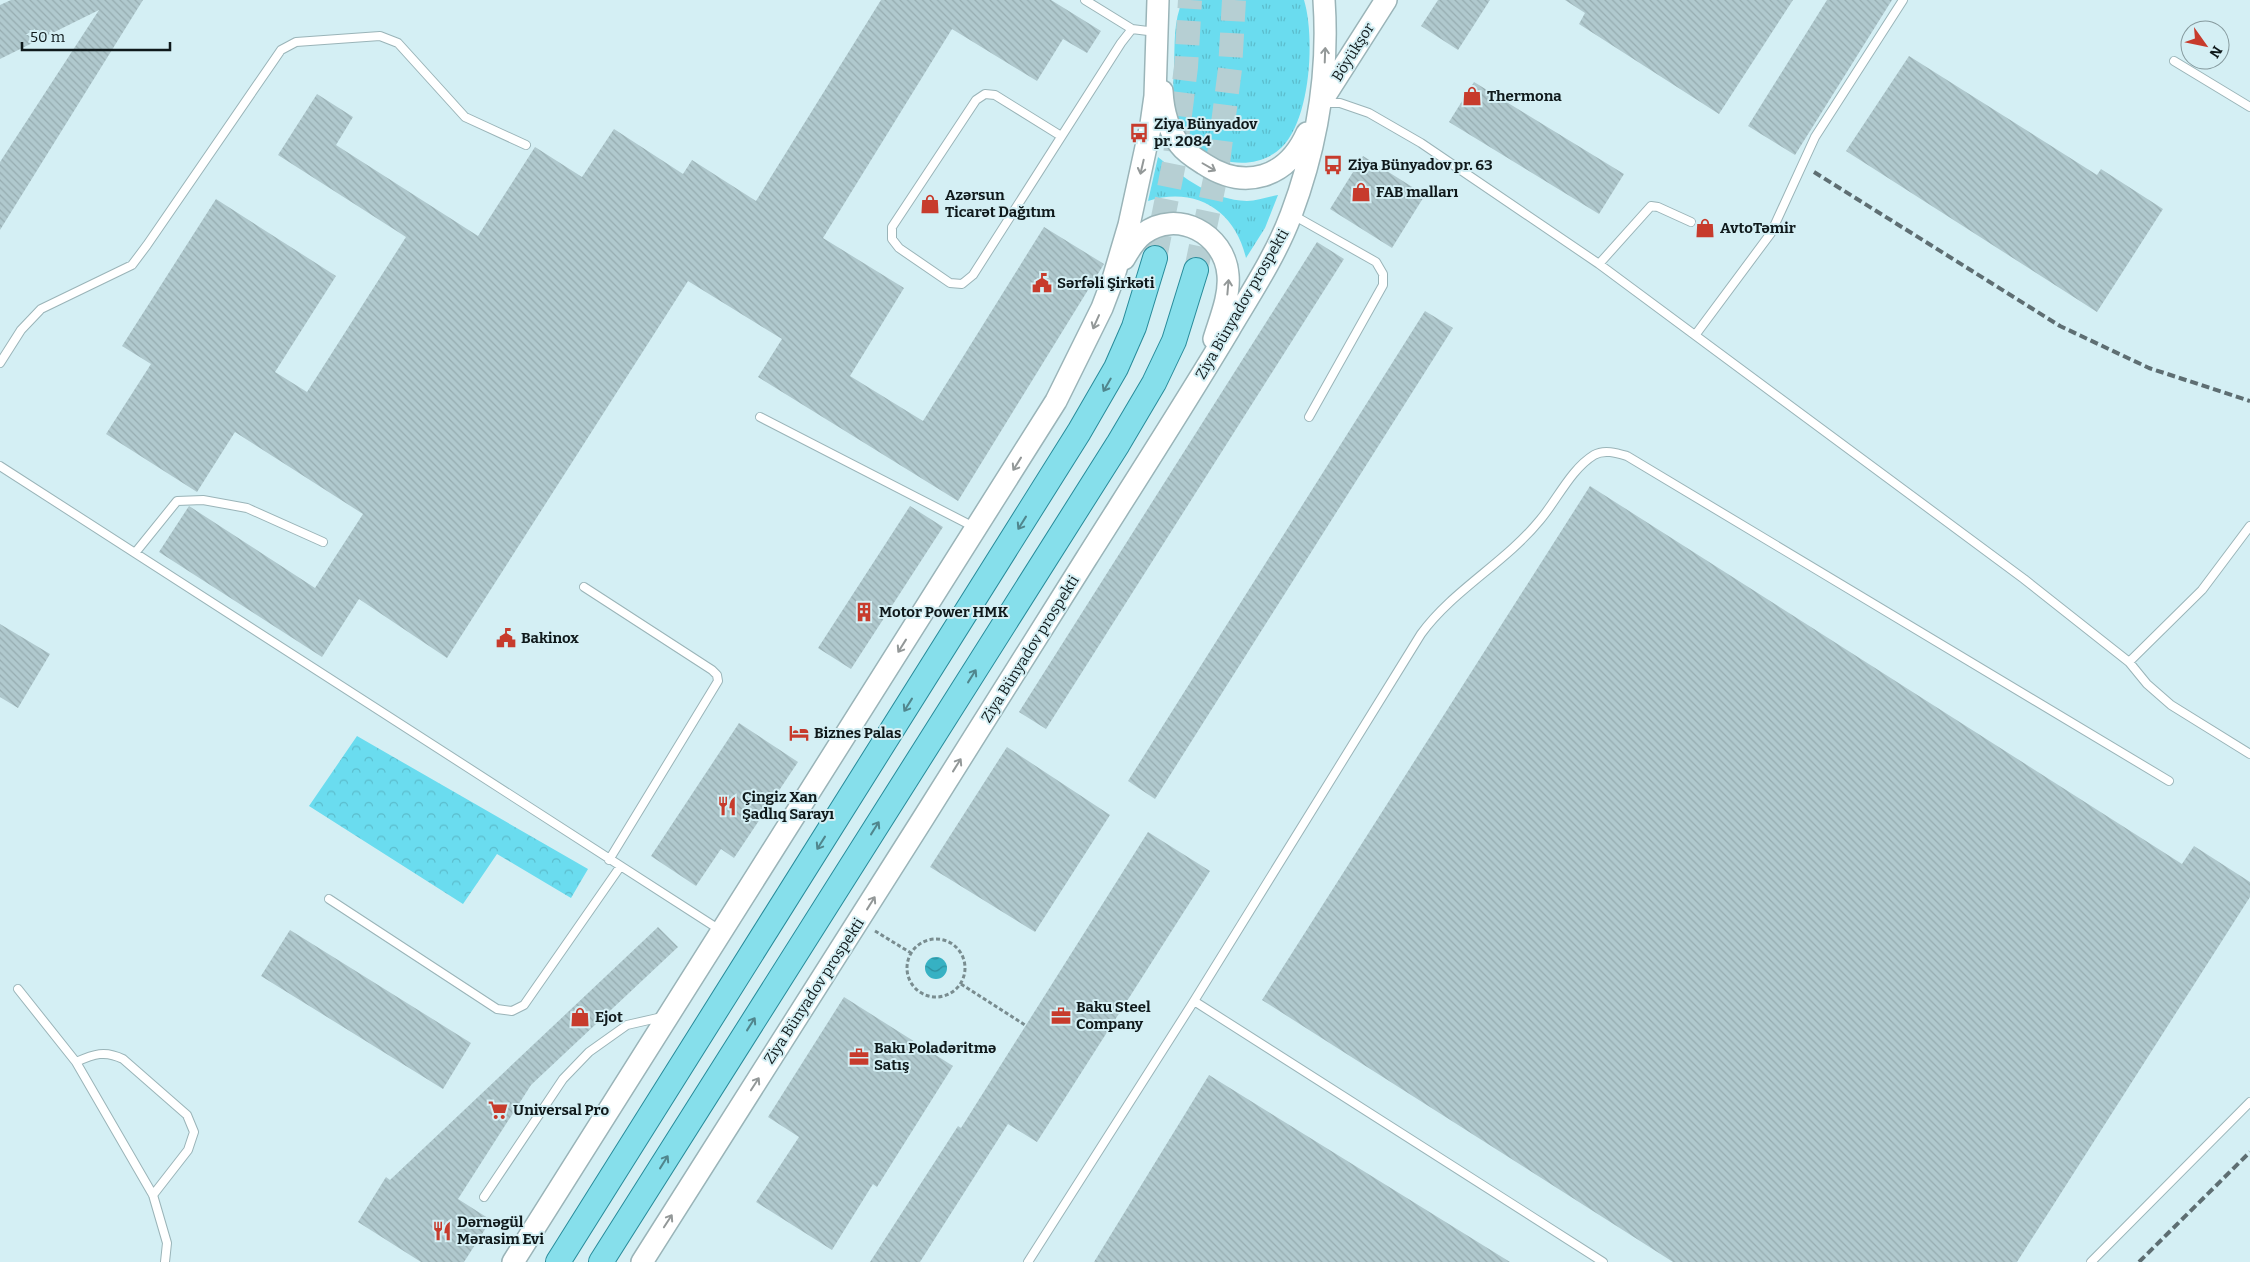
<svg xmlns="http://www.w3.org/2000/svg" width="2250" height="1262" font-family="Bitter,serif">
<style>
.grass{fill:url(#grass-tufts)}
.park{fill:url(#park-crowns)}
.water{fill:url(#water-waves)}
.building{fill:url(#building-back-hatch)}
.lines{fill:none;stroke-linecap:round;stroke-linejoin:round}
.primary-tunnel{stroke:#b6cfd3;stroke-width:24;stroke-dasharray:24 12;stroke-linecap:butt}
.lane-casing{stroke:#9ab4b8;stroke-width:10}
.secondary-casing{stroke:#9ab4b8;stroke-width:24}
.primary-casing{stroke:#288b9a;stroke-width:26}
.path{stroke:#798c8f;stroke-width:3;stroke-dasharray:4 2.5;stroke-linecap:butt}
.lane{stroke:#fff;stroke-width:8}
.secondary{stroke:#fff;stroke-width:21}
.primary{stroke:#86dfeb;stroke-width:24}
.rail{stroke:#5e6e72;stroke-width:4;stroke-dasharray:8 4;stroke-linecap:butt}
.oneway{stroke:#939898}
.oneway2{stroke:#50868d}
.labels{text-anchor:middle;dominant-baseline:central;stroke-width:4;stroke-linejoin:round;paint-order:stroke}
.street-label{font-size:15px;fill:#0f191b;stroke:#d4eff4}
.poi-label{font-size:15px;font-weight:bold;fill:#0f191b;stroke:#d4eff4;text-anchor:start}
</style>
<defs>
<pattern id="grass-tufts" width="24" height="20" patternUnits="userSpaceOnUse" patternTransform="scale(1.25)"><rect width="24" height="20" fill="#6adcef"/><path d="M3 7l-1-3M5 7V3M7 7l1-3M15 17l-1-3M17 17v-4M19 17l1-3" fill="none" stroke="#5bbccc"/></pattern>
<pattern id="park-crowns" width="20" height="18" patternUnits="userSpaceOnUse" patternTransform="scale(1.25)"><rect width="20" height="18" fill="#6adcef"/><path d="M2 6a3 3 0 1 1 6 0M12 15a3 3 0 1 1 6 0" fill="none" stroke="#5bbccc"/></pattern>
<pattern id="water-waves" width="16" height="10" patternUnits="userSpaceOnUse" patternTransform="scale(1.25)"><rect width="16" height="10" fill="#36b1c3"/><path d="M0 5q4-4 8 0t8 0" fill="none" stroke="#2c8f9e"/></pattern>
<pattern id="building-back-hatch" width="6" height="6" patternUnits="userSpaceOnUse" patternTransform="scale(1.25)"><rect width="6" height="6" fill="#b0c9ce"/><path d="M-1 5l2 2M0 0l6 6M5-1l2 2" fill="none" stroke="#96acb0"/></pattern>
</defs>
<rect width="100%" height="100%" fill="#d4eff4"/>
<path class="grass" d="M1183,0H1304C1315,36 1311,118 1282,147C1249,179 1190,159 1177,117C1172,100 1173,84 1174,68C1175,45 1173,21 1183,0Z
M1158,157C1184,178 1212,200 1247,201C1257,201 1268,197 1278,195L1265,228L1246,258C1235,210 1195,186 1148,201Z"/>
<path class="park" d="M357,736L588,869L571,898L497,854L463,904L309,806Z"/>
<path class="water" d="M925 968a11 11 0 1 1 22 0a11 11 0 1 1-22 0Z"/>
<path class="building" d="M11,0H143L0,230V162L99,10L0,59V5Z
M881,0H1051L1101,31L1087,53L1063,39L1037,81L952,29L823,238L904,288L850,376L923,421L1044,227L1104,264L958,501L758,377L782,339L688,281L447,658L359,599L322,657L159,552L189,506L315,588L363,514L235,432L197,492L106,434L151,364L122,346L216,199L336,276L275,372L307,392L406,237L278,155L317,94L353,117L336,145L478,236L535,147L582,177L614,129L683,174L692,160L756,201Z
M1438,0H1490L1458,50L1421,26Z
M1565,0H1793L1719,114L1579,24L1585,13Z
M1827,0H1892L1795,155L1748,126Z
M1909,56L2097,175L2101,169L2163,209L2097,312L1846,151Z
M1474,82L1624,174L1599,214L1449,122Z
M1363,156L1425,195L1392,248L1330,209Z
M1317,242L1344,259L1046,729L1019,712Z
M1425,311L1453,328L1155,799L1128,781Z
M1590,486L2182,864L2194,846L2250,882V897L2017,1262H1673L1262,1000Z
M910,506L943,527L851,669L818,648Z
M0,624L50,654L18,708L0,697Z
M739,723L798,762L734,858L721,849L696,886L651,856Z
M1007,747L1110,815L1035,932L930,867Z
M1148,832L1210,871L1037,1142L1008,1124L920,1262H870L958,1126L961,1128Z
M658,927L678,947L531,1085L458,1199L491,1220L464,1262H421L358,1222L386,1177L390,1180Z
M290,930L471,1043L443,1089L261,976Z
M844,997L953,1066L877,1187L873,1184L832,1250L756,1202L799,1137L768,1117Z
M1209,1075L1510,1262H1094Z"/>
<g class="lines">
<path class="primary-tunnel" d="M1155,258L1174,163L1186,67L1190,0
M1196,270L1217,170L1230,69L1234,0"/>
<defs>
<path id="lane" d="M1085,0L1132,29L1156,32
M2174,61L2250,107
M1325,103H1340L1369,113L1421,143L1599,264L2024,579L2129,662L2147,684L2171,705L2250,754
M1061,136L995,95L985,94L976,100L892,227V239L899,248L950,283L962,284L973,275L1121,43L1132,29
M1293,215L1376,262L1383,274V285L1309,417
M1599,264L1651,206L1658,207L1691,222
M1696,334L1771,233L1815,137L1903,0
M0,363L21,330L41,309L132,265L147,245L281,50L296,42L380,36L398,43L465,117L526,145
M760,417L974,527
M0,466L720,930
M135,553L177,501L203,500L247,508L323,542
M584,587L712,670L717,675L718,681L609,860
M2129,662L2202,590L2250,526
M329,899L497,1009L512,1011L524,1005L620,867
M18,989L76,1062L153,1195L167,1243L165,1262
M1194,1001L1603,1262
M76,1062C94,1054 105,1050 123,1059L187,1115L194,1132L188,1150L153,1195
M484,1197L563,1079L589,1052L627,1025L662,1017
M1028,1262L1194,1001L1421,634C1453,590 1505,563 1540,520C1557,500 1571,469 1594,455C1604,449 1617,453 1627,456L2169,781
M2091,1262L2250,1102"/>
<path id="secondary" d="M1162,91C1163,110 1168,130 1180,145C1186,153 1196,159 1204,164C1245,191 1287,178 1307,133
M1323,99L1386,0
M1124,259C1129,250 1134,241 1143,234C1177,208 1225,234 1228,275C1230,296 1220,319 1214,339
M513,1262L1056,401L1102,308L1113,279L1129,225L1151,124L1155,96L1158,0
M642,1262C791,1028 939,794 1086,559C1134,483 1183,407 1229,330C1251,293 1276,255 1291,215C1317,146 1329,73 1324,0"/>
<path id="primary" d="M558,1262L1079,432L1116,368L1134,327L1155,258
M601,1262L1118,444L1154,383L1174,341L1196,270"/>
</defs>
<use href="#lane" class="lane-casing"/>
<use href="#secondary" class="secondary-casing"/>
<use href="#primary" class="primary-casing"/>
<path class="path" d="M875,931L911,953
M907 968a29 29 0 1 1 58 0a29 29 0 1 1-58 0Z
M961,984L1025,1025"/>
<use href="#lane" class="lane"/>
<use href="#secondary" class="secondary"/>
<use href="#primary" class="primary"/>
<path class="rail" d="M1814,172L2060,326L2149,368L2250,401
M2139,1262L2250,1152"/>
</g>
<defs><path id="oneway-shaft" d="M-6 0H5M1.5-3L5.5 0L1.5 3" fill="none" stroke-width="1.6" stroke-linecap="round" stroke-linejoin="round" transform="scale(1.25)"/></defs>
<g class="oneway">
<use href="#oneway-shaft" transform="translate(1325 55) rotate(-88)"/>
<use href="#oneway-shaft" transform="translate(1142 167) rotate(103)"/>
<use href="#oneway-shaft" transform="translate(1209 167) rotate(30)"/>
<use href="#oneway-shaft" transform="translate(1228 287) rotate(-85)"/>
<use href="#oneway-shaft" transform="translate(1096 322) rotate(114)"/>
<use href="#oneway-shaft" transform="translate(1017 464) rotate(122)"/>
<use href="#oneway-shaft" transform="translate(902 646) rotate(122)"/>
<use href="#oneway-shaft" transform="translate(957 765) rotate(-58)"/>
<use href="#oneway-shaft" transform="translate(871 903) rotate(-58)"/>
<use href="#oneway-shaft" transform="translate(755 1084) rotate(-57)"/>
<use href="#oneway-shaft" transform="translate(668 1221) rotate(-57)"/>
</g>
<g class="oneway2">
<use href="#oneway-shaft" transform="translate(1107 385) rotate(120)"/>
<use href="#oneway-shaft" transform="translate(1022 523) rotate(122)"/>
<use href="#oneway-shaft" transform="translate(972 676) rotate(-58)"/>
<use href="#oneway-shaft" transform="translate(908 705) rotate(122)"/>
<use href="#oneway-shaft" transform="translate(875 828) rotate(-58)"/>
<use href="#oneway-shaft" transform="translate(821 843) rotate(122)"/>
<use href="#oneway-shaft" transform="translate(751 1024) rotate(-58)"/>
<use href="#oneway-shaft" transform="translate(664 1162) rotate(-58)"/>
</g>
<defs>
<symbol id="shop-bare" viewBox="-9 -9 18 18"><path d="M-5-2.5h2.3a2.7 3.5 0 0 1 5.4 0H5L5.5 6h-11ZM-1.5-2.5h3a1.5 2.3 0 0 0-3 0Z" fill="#c73b2c" stroke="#d4eff4" stroke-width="2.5" paint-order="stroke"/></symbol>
<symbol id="bus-bare" viewBox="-9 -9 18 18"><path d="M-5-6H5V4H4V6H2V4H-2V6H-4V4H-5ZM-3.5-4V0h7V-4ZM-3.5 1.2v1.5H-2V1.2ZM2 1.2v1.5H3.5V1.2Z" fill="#c73b2c" stroke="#d4eff4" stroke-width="2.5" paint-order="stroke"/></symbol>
<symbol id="civic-bare" viewBox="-9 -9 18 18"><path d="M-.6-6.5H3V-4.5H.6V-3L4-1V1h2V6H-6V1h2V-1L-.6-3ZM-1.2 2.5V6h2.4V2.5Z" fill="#c73b2c" stroke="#d4eff4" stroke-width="2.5" paint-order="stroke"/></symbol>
<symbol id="building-bare" viewBox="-9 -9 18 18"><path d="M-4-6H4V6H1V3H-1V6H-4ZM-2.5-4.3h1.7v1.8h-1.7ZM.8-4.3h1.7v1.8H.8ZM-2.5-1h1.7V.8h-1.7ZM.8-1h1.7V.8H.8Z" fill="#c73b2c" stroke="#d4eff4" stroke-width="2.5" paint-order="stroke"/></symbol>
<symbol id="hotel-bare" viewBox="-9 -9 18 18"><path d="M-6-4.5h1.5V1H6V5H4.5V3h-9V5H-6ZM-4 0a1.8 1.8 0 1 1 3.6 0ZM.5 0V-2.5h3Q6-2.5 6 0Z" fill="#c73b2c" stroke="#d4eff4" stroke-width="2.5" paint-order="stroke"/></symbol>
<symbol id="restaurant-bare" viewBox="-9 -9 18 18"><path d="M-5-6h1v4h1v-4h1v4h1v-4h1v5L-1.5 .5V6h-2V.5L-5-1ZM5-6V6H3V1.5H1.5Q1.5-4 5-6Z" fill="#c73b2c" stroke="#d4eff4" stroke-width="2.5" paint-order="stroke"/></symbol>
<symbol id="office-bare" viewBox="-9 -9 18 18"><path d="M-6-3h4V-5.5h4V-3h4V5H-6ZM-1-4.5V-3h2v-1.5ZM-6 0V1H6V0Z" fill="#c73b2c" stroke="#d4eff4" stroke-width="2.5" paint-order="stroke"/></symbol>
<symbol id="supermarket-bare" viewBox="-9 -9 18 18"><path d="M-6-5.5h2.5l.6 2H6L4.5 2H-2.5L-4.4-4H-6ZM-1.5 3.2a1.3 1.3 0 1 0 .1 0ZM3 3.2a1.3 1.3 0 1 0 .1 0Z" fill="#c73b2c" stroke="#d4eff4" stroke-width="2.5" paint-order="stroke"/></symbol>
</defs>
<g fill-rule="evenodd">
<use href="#shop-bare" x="1458" y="82" width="28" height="28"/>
<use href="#bus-bare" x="1125" y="119" width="28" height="28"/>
<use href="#bus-bare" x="1319" y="151" width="28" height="28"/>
<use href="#shop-bare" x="1347" y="178" width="28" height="28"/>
<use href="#shop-bare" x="916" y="190" width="28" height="28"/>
<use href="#shop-bare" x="1691" y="214" width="28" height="28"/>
<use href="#civic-bare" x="1028" y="269" width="28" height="28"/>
<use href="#building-bare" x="850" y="598" width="28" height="28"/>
<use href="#civic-bare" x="492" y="624" width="28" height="28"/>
<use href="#hotel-bare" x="785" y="719" width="28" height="28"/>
<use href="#restaurant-bare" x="713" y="792" width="28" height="28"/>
<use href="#office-bare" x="1047" y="1002" width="28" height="28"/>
<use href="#shop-bare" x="566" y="1003" width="28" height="28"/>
<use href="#office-bare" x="845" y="1043" width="28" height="28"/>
<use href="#supermarket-bare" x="484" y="1096" width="28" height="28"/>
<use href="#restaurant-bare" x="428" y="1217" width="28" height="28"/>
</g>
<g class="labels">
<g class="street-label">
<text transform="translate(1353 52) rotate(-58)">Böyükşor</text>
<text transform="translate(1242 304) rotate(-60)">Ziya Bünyadov prospekti</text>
<text transform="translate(1030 649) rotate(-58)">Ziya Bünyadov prospekti</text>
<text transform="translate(814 991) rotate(-57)">Ziya Bünyadov prospekti</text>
</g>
<g class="poi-label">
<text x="1487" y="96">Thermona</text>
<text x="1154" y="124">Ziya Bünyadov<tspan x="1154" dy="17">pr. 2084</tspan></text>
<text x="1348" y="165">Ziya Bünyadov pr. 63</text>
<text x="1376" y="192">FAB malları</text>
<text x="945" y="195">Azərsun<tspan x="945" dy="17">Ticarət Dağıtım</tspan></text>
<text x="1720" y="228">AvtoTəmir</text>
<text x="1057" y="283">Sərfəli Şirkəti</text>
<text x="879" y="612">Motor Power HMK</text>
<text x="521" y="638">Bakinox</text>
<text x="814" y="733">Biznes Palas</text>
<text x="742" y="797">Çingiz Xan<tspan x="742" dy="17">Şadlıq Sarayı</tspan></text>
<text x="1076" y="1007">Baku Steel<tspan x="1076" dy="17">Company</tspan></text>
<text x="595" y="1017">Ejot</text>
<text x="874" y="1048">Bakı Poladəritmə<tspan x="874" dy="17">Satış</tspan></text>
<text x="513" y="1110">Universal Pro</text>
<text x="457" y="1222">Dərnəgül<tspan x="457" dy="17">Mərasim Evi</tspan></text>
</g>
</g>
<g transform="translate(2205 45) rotate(123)"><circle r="24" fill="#d4eff4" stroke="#85999d"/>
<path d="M0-4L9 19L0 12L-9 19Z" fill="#c73b2c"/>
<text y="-8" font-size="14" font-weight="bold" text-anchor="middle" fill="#0f191b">N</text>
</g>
<path d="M22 42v8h148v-8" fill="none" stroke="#0f191b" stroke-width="2.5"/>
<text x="30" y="42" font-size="15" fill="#0f191b" stroke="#d4eff4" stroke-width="4" paint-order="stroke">50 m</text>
</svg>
